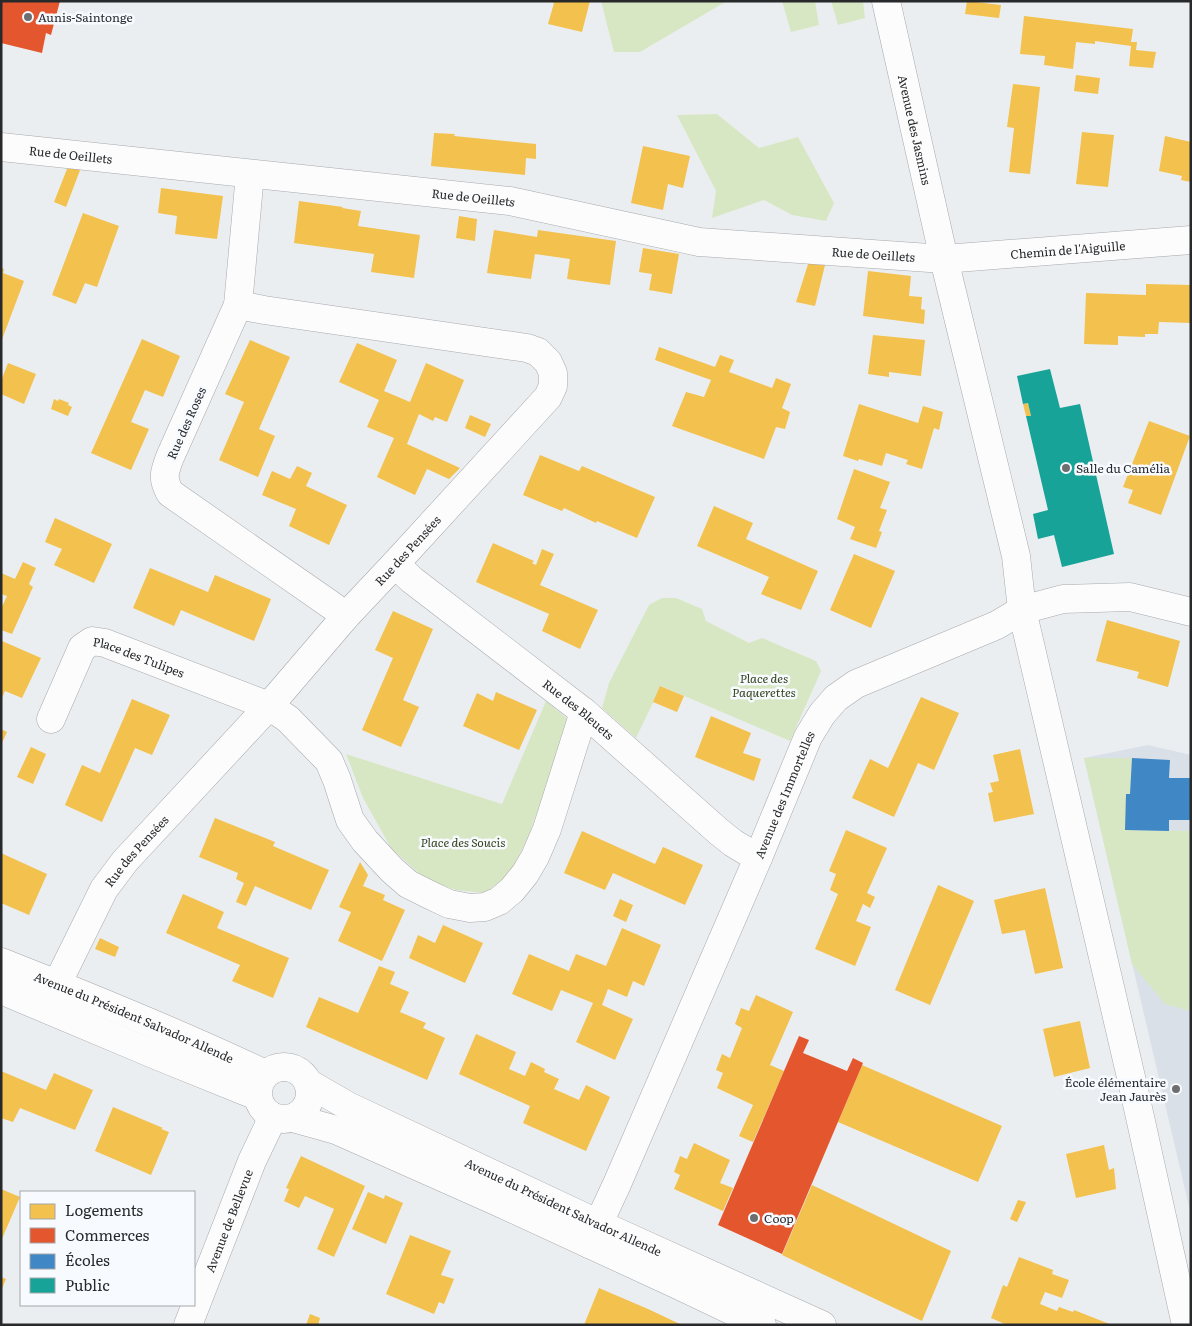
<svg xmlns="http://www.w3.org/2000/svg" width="1192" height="1326" font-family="Literata,serif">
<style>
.built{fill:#dae0e7}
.green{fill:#d8e7c3}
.homes{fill:#f2c14e}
.shops{fill:#e4572e}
.schools{fill:#3f88c5}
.public{fill:#17a398}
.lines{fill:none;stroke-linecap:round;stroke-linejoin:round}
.minor-casing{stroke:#a7a9ab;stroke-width:29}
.major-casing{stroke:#a7a9ab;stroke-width:29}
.minor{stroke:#fcfcfd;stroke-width:28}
.major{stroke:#fcfcfd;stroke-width:28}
.poi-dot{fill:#6c6e70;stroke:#f7fbff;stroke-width:2}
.labels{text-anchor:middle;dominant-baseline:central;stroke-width:5;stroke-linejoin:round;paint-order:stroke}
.poi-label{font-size:12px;fill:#27292b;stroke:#f7fbff;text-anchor:start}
.street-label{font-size:12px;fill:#27292b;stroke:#f7fbff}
.park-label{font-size:12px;font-style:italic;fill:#34421b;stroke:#f7fbff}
</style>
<rect width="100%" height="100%" fill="#ebeef1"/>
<path class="built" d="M1148,745L1191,755V1215L1084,758Z"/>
<path class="green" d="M601,1H727L640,52H614Z
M782,1H815L819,25L791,32Z
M831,1H863L865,18L838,25Z
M717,114L759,148L798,137L834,203L826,221L792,215L764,200L712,218L716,191L677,115Z
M662,598H676L702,609L706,621L749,643L762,638L816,661L821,671L790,741L661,686L636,738L602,708L609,683L649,605Z
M546,701L571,722L528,837L509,876L484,893L456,890L425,879L391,848L363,798L346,754L502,804Z
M1084,758H1132L1130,794L1125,830L1190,831L1191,1011L1165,1004L1132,964Z"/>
<path class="homes" d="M550,1H590L582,32L548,24L554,3Z
M967,1L1001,5L999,18L965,14Z
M1024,16L1133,29L1131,42H1137L1136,50L1156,52L1153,68L1129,66L1131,46L1095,41V44L1076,42L1073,69L1044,65L1045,56L1020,54Z
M1076,75L1100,78L1098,94L1074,91Z
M1013,84L1040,87L1030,174L1009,172L1014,128L1007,127Z
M1082,132L1114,135L1108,187L1076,184Z
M434,133L455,134L454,136L536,144V159L526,158L525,175L431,166Z
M1165,136L1191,142V182L1181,180L1182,176L1159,171Z
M643,146L690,156L683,188L668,184L663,210L631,203Z
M69,164L82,165L66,207L54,202Z
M161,188L223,196L217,239L175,234L177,216L158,213Z
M299,201L343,207L342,208L361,211L358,226L420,235L414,278L371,272L374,254L294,243Z
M83,213L119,226L97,287L85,283L76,304L52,295Z
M459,216L477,219L475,241L456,238Z
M494,230L537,237L538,230L616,241L610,285L567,279L570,259L535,254L531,279L487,273Z
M643,248L679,254L672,294L649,290L652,274L639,272Z
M810,258L826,261L815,306L796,302Z
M1,268L4,269L3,273L24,281L1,342Z
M868,271L911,276L909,296L922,297L921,309L925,310L924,324L863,316Z
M1146,284L1191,285V323L1159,322L1158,334H1145V337L1118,336V345L1084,344L1086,293L1146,295Z
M873,335L925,340L921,376L889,372V377L868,374Z
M142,339L180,356L163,397L145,390L131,422L149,429L131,470L91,453Z
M250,340L290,357L259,429L275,436L258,477L219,460L244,402L225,394Z
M357,343L397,360L384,391L410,402L426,363L464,380L447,422L435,417L433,421L419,414L407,444L460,468L449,479L427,469L415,495L377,477L394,438L367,427L379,400L339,382Z
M659,347L715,367L720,355L734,360L729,372L772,388L776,378L791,384L782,408L790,412L785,429L776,427L764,459L672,426L686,392L704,397L711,380L655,360Z
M8,363L36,374L24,404L1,394V381Z
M54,399L58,401L59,399L69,403L68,405L72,407L68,416L51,409Z
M1028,403L1031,416H1026L1023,404Z
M859,404L918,423L923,406L943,412L939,430L934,428L922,469L906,464L908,460L886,453L882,466L859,459L858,461L843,456Z
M470,415L491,424L485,437L465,428Z
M1149,421L1190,436L1161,515L1128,503L1133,490L1123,487Z
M540,455L579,471L582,466L655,497L637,538L597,521L596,523L564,508L562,511L523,495Z
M297,466L312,473L306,486L347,505L329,545L289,526L296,509L262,495L272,471L290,479Z
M854,469L890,482L880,508L887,510L879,531L882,532L876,548L850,539L855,527L837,519Z
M714,506L753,523L746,539L818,571L801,610L761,594L769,577L697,546Z
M55,518L112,544L94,583L54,565L62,549L45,542Z
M493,543L534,561L532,563L536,565L542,549L554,554L540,585L598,610L580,649L542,631L549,614L476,582Z
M854,554L895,571L871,628L830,610Z
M23,562L36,568L29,584L33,587L12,634L1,630V609L7,596L1,594V573L15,579Z
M150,568L208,592L215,575L271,599L254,641L181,610L174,626L133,608Z
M393,611L433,629L403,700L419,707L401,747L362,730L393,658L375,650Z
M1107,620L1180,641L1168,687L1137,678L1139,672L1096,661Z
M2,641L41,658L22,698L5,691L1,700Z
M660,686L684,696L677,712L653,702Z
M496,692L537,710L519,750L463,726L477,693L493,701Z
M921,697L959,713L934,770L918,763L894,817L852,798L870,759L888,768Z
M132,699L170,715L152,755L135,748L102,822L65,805L82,765L100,773Z
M711,716L751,733L743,753L761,759L754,781L695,757Z
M1,729L7,732L1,745Z
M31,747L46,754L33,784L17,777Z
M1020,749L1034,814L994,822L988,793L993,792L990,783L999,781L993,755Z
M215,818L275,842L273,846L329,870L311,910L255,886L246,906L236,902L244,883L236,879L238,873L199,857Z
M846,830L887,848L867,893L875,897L870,908L863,904L856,921L871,927L855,966L815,949L838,894L830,890L836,874L829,871Z
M582,831L655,864L663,847L703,865L685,905L613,873L605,890L564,873Z
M1,853L47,874L29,915L1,903Z
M360,862L368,875L363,886L385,895L383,900L405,910L382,961L338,941L351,912L339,907Z
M938,885L974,901L930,1005L895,990Z
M1045,888L1063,968L1035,974L1025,930L1002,934L994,900Z
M183,894L224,912L217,928L289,958L273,998L232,981L240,965L166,933Z
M620,899L633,905L626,922L613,916Z
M443,925L483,943L465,983L409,958L418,935L435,943Z
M622,928L661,945L644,986L633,981L627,997L608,989L602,1005L633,1019L615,1060L576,1042L593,1003L561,990L552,1011L512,994L529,954L569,971L576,954L606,966Z
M100,938L119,947L115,957L95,949Z
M379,966L395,972L390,984L409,992L400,1012L426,1023L423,1028L445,1038L427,1080L306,1027L319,997L358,1013Z
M756,995L793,1012L770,1065L784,1071L753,1142L739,1136L753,1105L717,1088L723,1073L716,1070L722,1054L730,1058L742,1028L735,1024L741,1008L749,1011Z
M1080,1021L1090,1068L1054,1077L1043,1029Z
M476,1034L516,1052L509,1069L525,1076L531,1062L545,1069L544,1072L559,1079L554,1089L579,1100L586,1085L610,1097L586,1151L523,1123L530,1106L459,1074Z
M862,1065L1002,1126L978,1182L838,1122Z
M1,1071L46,1090L54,1073L93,1090L75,1130L20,1108L13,1122L1,1118Z
M113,1107L163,1128L161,1129L169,1132L151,1175L95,1151Z
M694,1143L730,1160L720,1183L733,1188L723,1211L674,1189L680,1175L674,1172L680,1156L687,1159Z
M1104,1145L1109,1170L1114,1168L1116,1189L1076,1198L1066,1154Z
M301,1156L365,1186L334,1257L317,1249L334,1209L305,1196L299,1208L284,1201L289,1189L286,1188Z
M812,1185L951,1251L922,1321L782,1255Z
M1,1189L20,1197L1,1241Z
M368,1192L384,1199L385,1195L403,1203L386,1244L352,1229Z
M1018,1200L1026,1202L1017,1222L1010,1219Z
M410,1235L451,1251L441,1275L454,1279L444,1304L439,1302L434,1314L386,1294Z
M1019,1257L1053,1270L1052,1274L1069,1280L1062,1298L1045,1292L1040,1304L1057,1311L1059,1307L1073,1312L1074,1310L1112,1325H1007L991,1318L1003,1285L1007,1287Z
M1,1277L6,1279L1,1291Z
M599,1288L648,1309L682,1325H584Z
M310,1314L320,1318L318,1325H306Z"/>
<path class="shops" d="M1,1H60L51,35L46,33L42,53L1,43Z
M799,1036L809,1040L803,1053L847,1071L853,1058L863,1063L782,1254L718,1225Z"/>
<path class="schools" d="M1132,758L1170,760L1169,778H1191V820H1169V831L1125,830L1126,794H1130Z"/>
<path class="public" d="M1050,369L1060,408L1080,404L1114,554L1062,567L1054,535L1038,539L1033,514L1048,510L1026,416H1031L1028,403L1023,404L1017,376Z"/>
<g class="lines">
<defs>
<g id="minor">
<path id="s1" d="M886,1L944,259L1016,556L1022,610L1134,1090L1186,1325"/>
<path id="s2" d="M1,147L510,201L699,242L944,259L1191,240"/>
<path d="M250,174L238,305L170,457C164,473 162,478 170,493L331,605L346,616"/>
<path id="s3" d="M395,564L412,580L584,712L718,831L733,843L758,858"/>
<path id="s4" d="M51,719L82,648L92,641L105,643L269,706L288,719L329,761L337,780L350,820L365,841L392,870L408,884L430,895L449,904L470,908L485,907L499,901L512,890L525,874L535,857L547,829L584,712"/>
<path id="s5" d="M57,984L104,889L125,861L269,706L346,616L395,564L548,397L553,386V373L548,362L538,352L527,348L264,310L238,305"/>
<path id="s6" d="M589,1244L617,1184L758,858L808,737L822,714L836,698L856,684L997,625L1022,610L1063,599L1130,597L1191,612"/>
<path id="s7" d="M188,1325L252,1161L273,1117"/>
</g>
<g id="major">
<path id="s8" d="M1,962C90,997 179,1033 265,1074"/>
<path d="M1,990L158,1056L257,1096"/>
<circle cx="284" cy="1093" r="26"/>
<path id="s9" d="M308,1083L348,1106L599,1224L822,1325"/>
<path d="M293,1118L336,1130L498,1202L676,1284L762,1325"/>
</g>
</defs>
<use href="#minor" class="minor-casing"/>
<use href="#major" class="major-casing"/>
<use href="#minor" class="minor"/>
<use href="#major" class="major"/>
</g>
<g class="poi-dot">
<circle cx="28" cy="17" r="5"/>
<circle cx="1066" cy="468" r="5"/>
<circle cx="1176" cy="1089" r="5"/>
<circle cx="754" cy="1218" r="5"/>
</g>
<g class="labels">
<g class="poi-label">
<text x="38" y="17">Aunis-Saintonge</text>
<text x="1076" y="468">Salle du Camélia</text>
<text x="1166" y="1082" text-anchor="end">École élémentaire<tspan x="1166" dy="14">Jean Jaurès</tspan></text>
<text x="764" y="1218">Coop</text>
</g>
<g class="street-label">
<text stroke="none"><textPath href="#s1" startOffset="132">Avenue des Jasmins</textPath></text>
<text stroke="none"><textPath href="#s2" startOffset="70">Rue de Oeillets</textPath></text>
<text stroke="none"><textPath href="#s2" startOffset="475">Rue de Oeillets</textPath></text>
<text stroke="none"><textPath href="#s2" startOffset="1075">Chemin de l'Aiguille</textPath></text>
<text stroke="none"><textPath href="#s2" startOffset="880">Rue de Oeillets</textPath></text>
<text transform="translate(186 423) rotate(-66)">Rue des Roses</text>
<text stroke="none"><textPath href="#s5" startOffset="561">Rue des Pensées</textPath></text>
<text stroke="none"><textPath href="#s4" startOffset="139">Place des Tulipes</textPath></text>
<text stroke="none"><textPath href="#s3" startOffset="234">Rue des Bleuets</textPath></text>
<text stroke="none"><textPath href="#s6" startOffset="490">Avenue des Immortelles</textPath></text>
<text stroke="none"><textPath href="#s5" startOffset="156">Rue des Pensées</textPath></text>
<text stroke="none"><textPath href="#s8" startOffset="144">Avenue du Président Salvador Allende</textPath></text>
<text stroke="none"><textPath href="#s9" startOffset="284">Avenue du Président Salvador Allende</textPath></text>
<text stroke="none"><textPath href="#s7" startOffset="112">Avenue de Bellevue</textPath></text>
</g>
<g class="park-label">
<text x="764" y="678">Place des<tspan x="764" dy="14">Paquerettes</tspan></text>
<text x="463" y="842">Place des Soucis</text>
</g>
</g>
<rect width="1192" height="1326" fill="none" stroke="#27292b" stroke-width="5"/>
<rect x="20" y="1191" width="175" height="115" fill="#f7fbff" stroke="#a4a7aa"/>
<rect x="30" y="1204" width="25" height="15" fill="#f2c14e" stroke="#a4a7aa"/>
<text x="65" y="1216" font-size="15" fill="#27292b">Logements</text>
<rect x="30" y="1228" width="25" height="15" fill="#e4572e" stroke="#a4a7aa"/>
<text x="65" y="1241" font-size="15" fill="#27292b">Commerces</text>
<rect x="30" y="1254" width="25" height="15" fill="#3f88c5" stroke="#a4a7aa"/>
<text x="65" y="1266" font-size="15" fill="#27292b">Écoles</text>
<rect x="30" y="1278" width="25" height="15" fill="#17a398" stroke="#a4a7aa"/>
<text x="65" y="1291" font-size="15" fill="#27292b">Public</text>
</svg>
